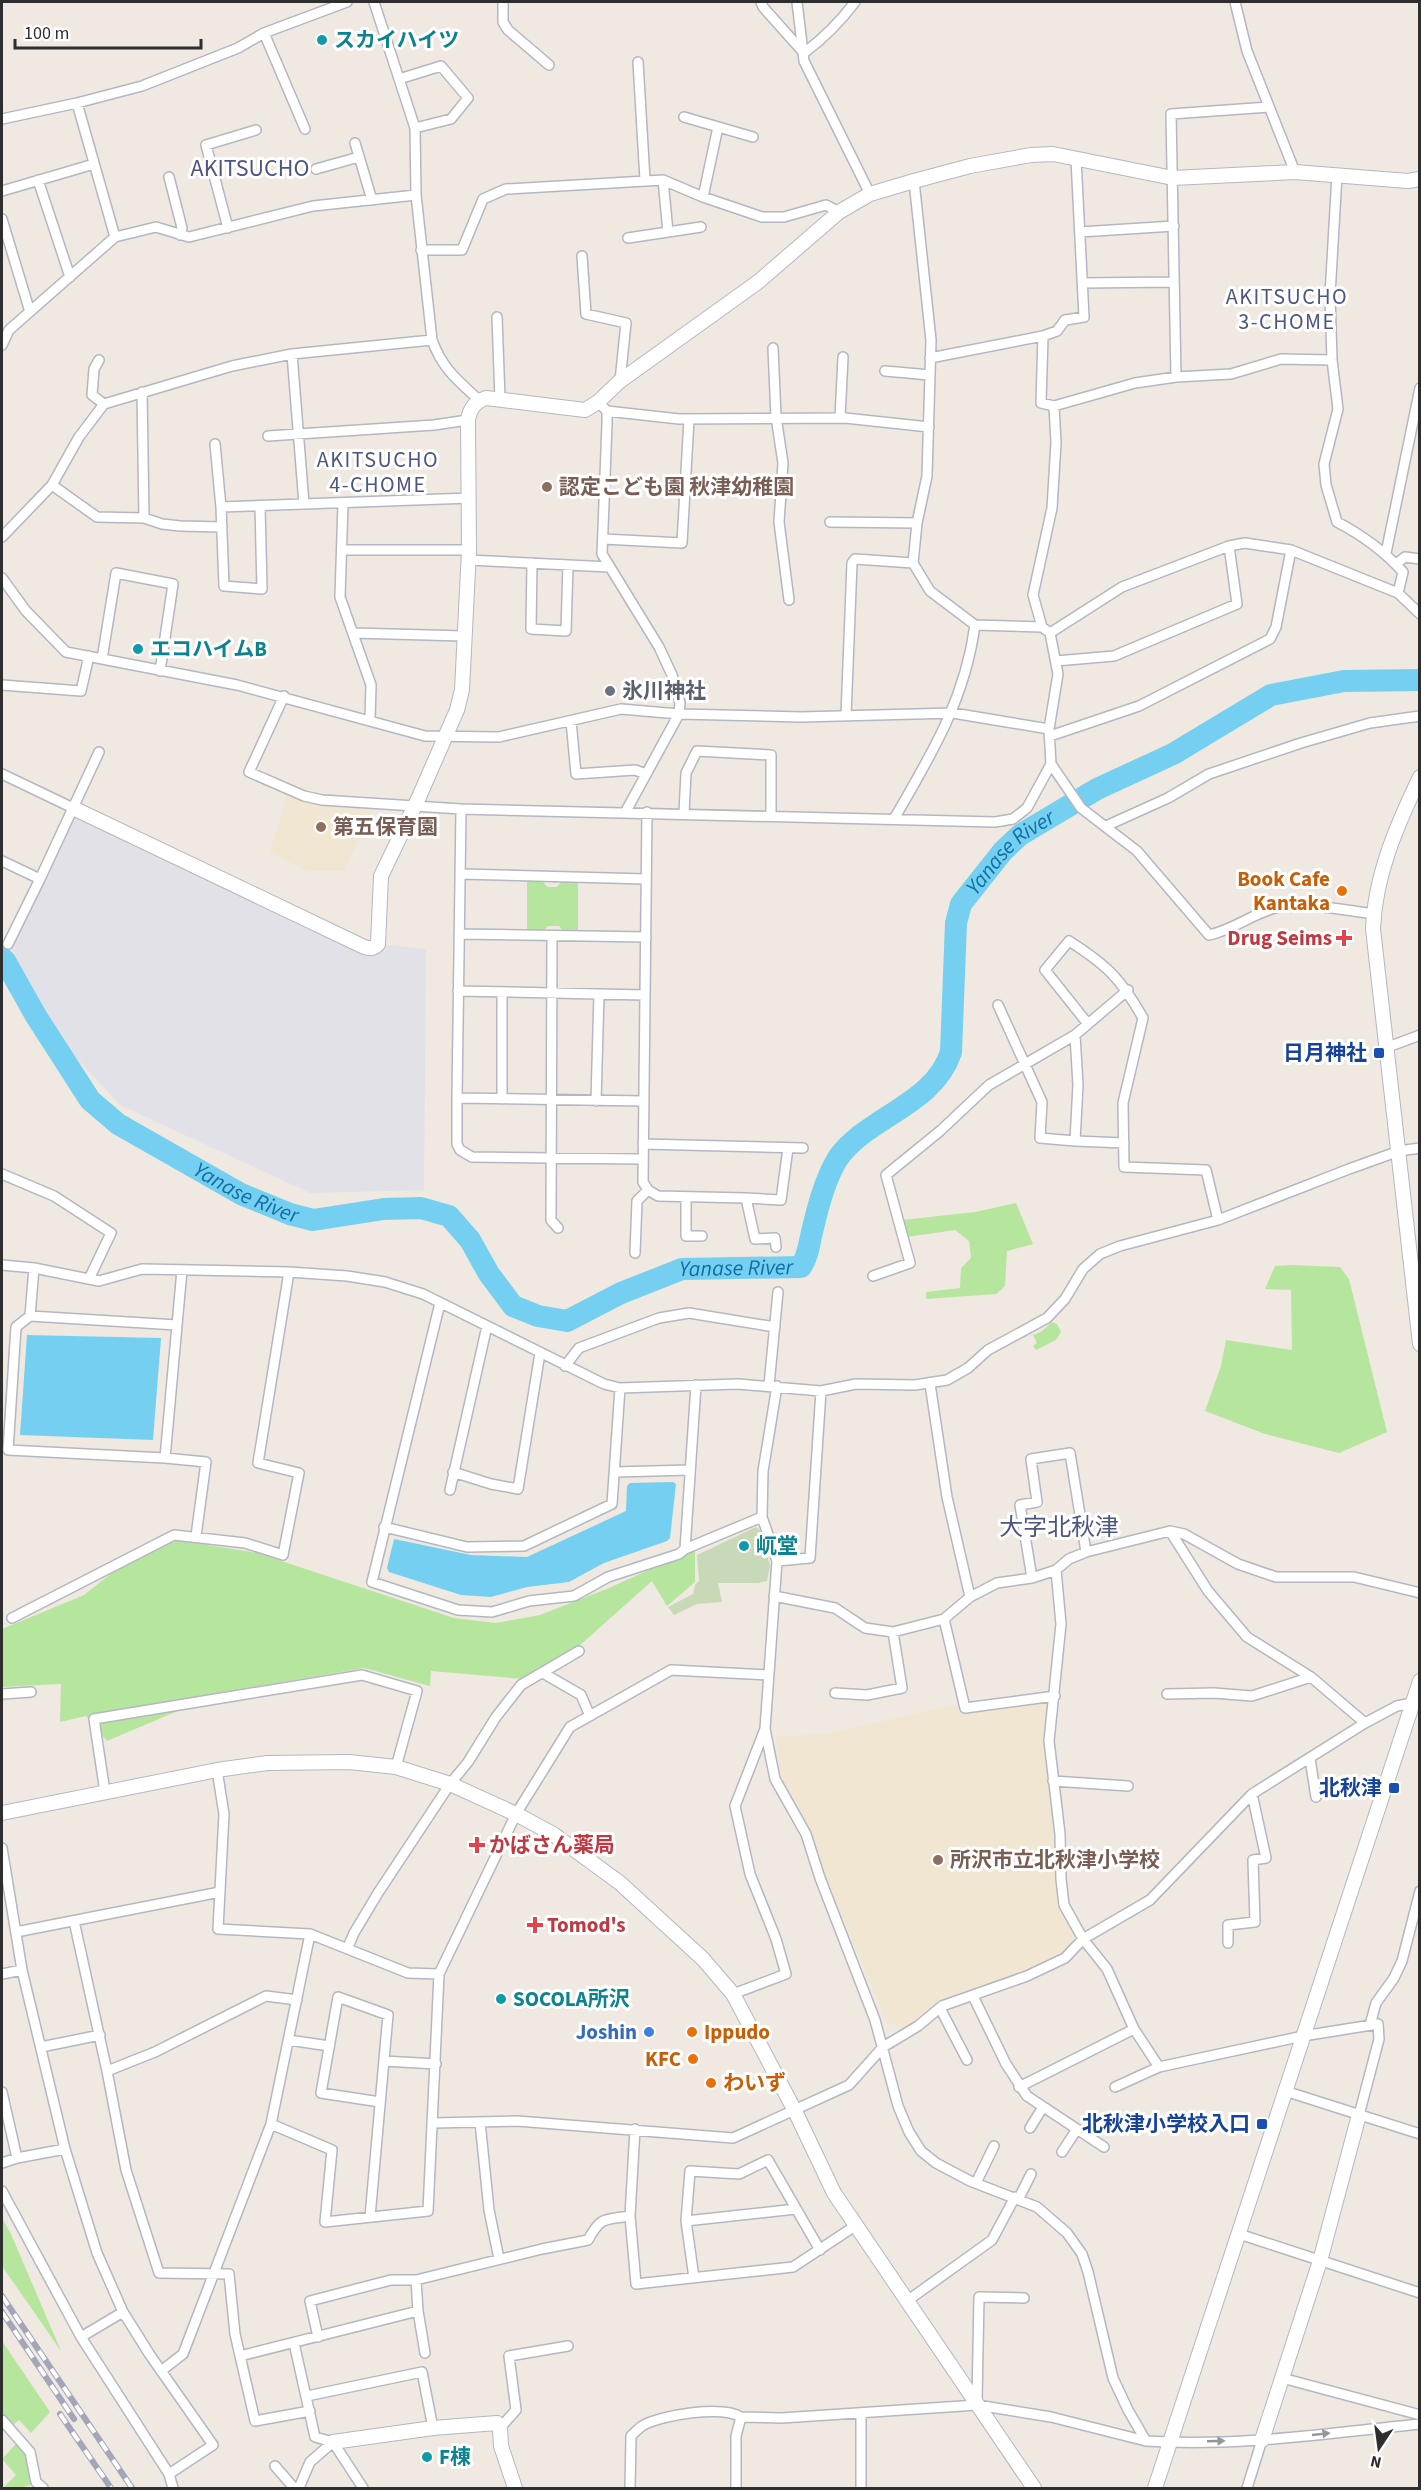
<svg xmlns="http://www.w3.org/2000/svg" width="1421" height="2490" font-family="'Source Sans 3','Noto Sans JP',sans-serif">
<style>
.industrial{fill:#e3e1e8}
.education{fill:#f0e6d1}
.green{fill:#b6e59e}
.cemetery{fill:#c8d9b8}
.water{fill:#75cff0}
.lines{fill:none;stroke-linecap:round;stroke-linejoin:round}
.river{stroke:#75cff0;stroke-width:22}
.street-casing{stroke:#b4b7c1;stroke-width:12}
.secondary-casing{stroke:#b4b7c1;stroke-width:16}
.street{stroke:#fff;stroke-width:9}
.secondary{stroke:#fff;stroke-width:14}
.rail-casing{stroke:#a3a6b8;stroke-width:6}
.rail{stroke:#fff;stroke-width:4;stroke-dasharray:11;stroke-linecap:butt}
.oneway{fill:#969696}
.culture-dot{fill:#0f9aa8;stroke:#fff;stroke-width:2}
.education-dot{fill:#8d6e63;stroke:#fff;stroke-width:2}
.worship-dot{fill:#6b7280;stroke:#fff;stroke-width:2}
.food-dot{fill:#e8710a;stroke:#fff;stroke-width:2}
.health-dot{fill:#e0444e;stroke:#fff;stroke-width:2}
.transit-dot{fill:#1a4fb4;stroke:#fff;stroke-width:2}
.shop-dot{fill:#3f7fe0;stroke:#fff;stroke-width:2}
.labels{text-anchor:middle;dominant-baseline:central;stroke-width:6;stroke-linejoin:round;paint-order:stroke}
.culture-label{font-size:21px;font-weight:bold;fill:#0d838f;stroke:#fff;text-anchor:start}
.education-label{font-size:21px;font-weight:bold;fill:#785e54;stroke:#fff;text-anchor:start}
.worship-label{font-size:21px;font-weight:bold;fill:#5b616d;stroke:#fff;text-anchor:start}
.food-label{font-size:21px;font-weight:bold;fill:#c56008;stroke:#fff;text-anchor:end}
.health-label{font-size:21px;font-weight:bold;fill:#be3a42;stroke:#fff;text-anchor:start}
.transit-label{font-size:21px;font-weight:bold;fill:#164399;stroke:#fff;text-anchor:end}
.shop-label{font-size:21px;font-weight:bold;fill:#366cbe;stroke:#fff;text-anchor:end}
.neighbourhood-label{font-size:22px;letter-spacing:1.5px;fill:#4d5680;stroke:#fff}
.water-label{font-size:22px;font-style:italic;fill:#0d6fa3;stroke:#fff}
.quarter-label{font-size:24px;fill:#4d5680;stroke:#fff}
</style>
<rect width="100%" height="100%" fill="#efe9e1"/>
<path class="industrial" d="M73,808L358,944H378L426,949L424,1190L310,1193L120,1105L68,1049L8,944Z"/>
<path class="education" d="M289,789L304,796L376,802L344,871H307L270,852Z
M1047,1699L1050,1702L1046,1719L1045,1738L1057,1848L1056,1878L1060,1904L1073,1932V1941L1065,1952L1027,1970L941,2000L905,2028L887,2022L823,1872L815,1842L805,1818L781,1780L776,1736L827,1734L958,1704L959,1713Z"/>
<path class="green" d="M527,880L542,881L548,887H557L562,881L578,882V932H564L559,926H548L543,931H527Z
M1016,1203L1033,1244L1007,1251L1005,1286L996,1294L926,1299V1292L960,1288L961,1268L971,1258L969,1241L955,1230L907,1237L903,1220L975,1212Z
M1291,1265L1340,1267L1349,1279L1387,1432L1339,1453L1265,1434L1205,1411L1221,1366L1226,1340L1292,1350L1291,1290L1265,1289L1275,1266Z
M1052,1322L1057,1324L1061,1332L1056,1340L1036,1350L1033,1346L1037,1343L1033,1335L1041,1332Z
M157,1537L257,1553L454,1618L496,1623L540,1615L609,1588L695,1549V1582L667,1606L652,1581L578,1647L523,1679L431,1671L430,1686L364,1668L220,1693L107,1741L86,1716L60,1722L61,1684L2,1687V1629L84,1595Z
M2,2218L11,2234L61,2351L2,2266Z
M2,2341L50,2412L31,2433L19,2420L12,2426L2,2414Z
M16,2444L28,2457L33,2484L21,2488H3L16,2475L2,2459Z"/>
<path class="cemetery" d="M756,1527L760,1530L770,1566L767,1581L758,1583H718L722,1602L697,1604L674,1615L668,1607L693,1594L695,1585L699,1581L697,1555Z"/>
<path class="water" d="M27,1335L161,1338L153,1440L20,1435Z
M673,1482L676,1484L670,1538L667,1541L604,1563L569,1582L527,1587L491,1597L461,1595L389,1572L387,1568L394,1539L471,1555L527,1557L626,1511L627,1486L630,1483Z"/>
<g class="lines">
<path class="river" id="s1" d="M2,958L5,961L36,1016L90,1100L118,1124L241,1194L290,1214L313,1220L384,1209L421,1208L449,1216L470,1240L489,1274L513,1306L538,1316L567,1321L621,1293L682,1269L801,1267C809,1255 809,1242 813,1228C818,1206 826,1177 838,1158C868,1116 934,1105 951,1052L956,923L961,904L1003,851L1020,835L1097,789L1173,754L1271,695L1344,681L1420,680"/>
<defs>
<path id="street" d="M374,2L415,128L416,195L432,340C442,368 457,380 479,400
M503,2V22L508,30L549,65
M761,2L763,7L804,53
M797,2L804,61L870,194
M1235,2L1247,51L1295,172
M264,33L305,129
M804,53C824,38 840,22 855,2
M638,62L645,180
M399,79L441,66L468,98L451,119L415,128
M77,103L115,237
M684,117L753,137
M2,119L77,103L142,86L238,48L264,33L347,2
M718,127L703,197L762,217H784L826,205L839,212
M355,143L372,200
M1076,159L1084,317L1065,320L1057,331L1043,336L1041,403L1054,406L1135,383L1176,377L1231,374L1281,359L1332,360
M316,169L359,157
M1337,175L1330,295L1332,360L1338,409L1324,464L1326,485L1337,522C1362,535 1384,551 1403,572L1398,593
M169,177L182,228L180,235
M38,180L70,277
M663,180L668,232
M2,191L94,164
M2,219L30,312
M228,228L206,145L256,130
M1080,232L1174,226
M628,238L701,227
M421,250H462L483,199L506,189L663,180L703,197
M582,256L586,314L626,323L620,381
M1082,283L1174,282
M497,317L500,399
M2,345L9,330L115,237L156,227L189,237L313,206L416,195
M773,348L776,417L783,463L779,522L789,600
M292,354L304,504
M930,358L1043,336
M99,360L94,369L92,395L104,404
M885,371L930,375
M1176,377L1171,114L1269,107
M142,392L144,518
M598,402L607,411V424L602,554L659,647L672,675L680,703L679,714L626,811
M607,411L679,419L845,418L929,427
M840,418L843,357
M268,436L434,425L468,420
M215,444L221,507L224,586L262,589L260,506
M52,485L97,517L144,518L162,524L180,526L222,527
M343,503L340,597L371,685L370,720
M221,507L470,498
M830,522L917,523
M2,537L52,485L79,437L104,404L232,366L292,354L432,340
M603,539L682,543L689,419
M342,550H469
M1386,553L1420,388
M469,560L609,567
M532,563L531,629L566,631L568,565
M1396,564L1405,557L1420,559
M2,578L26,611L66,652L237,685L425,736L499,737L621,709L679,714L801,717L953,713L1049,729
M1042,627L1033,595L1052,508L1056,443L1054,406
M353,633L464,636
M1050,633L1122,587L1229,546L1245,543L1291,550L1398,593L1420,614
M102,659L116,573L173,584L160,671
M1056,661L1114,656L1237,604L1229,546
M2,685L81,691L89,656
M284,696L249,772L304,796L322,800L461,809L995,822L1013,819L1027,808L1051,764L1049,729L1058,674L1050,633L1042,627L975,625L930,591L913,563L917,523L927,476L931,340L914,181
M846,716L852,563L855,559L913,563
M571,721L576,774L635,770L646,774
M1050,736L1139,706L1270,639L1276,627L1291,550
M1051,764L1081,808L1137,851L1209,935C1233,930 1252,914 1275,908C1306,901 1343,910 1374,914
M2,774L73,808
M461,809L457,1098V1144L460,1150L472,1157L642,1159
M647,812L643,1182L648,1190L658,1196L746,1198L755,1239L775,1238L776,1247
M684,813L686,773L697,751L771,755V815
M894,819C931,755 965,700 975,625
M1106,826L1168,798L1209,774L1301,743L1370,723L1420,716
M2,861L40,879L99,752
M460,874L646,879
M459,934L646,937
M552,936L551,1220L558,1228
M8,944L40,879
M458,991L645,995
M998,1005L1042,1102L1040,1138L1075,1141L1078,1085L1075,1035
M1088,1024L1045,970L1069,941C1107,965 1121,979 1143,1018L1123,1103L1124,1167L1206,1170L1218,1220
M1388,1047L1420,1035
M457,1098L643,1101
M502,1099V992
M596,1101L599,994
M1075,1141L1124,1143
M643,1144L803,1148
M2,1174L54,1196L111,1233L89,1279
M686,1197V1236H702
M746,1198L781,1200L788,1148
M635,1253L637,1201L648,1190
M2,1265L34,1268L99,1281L142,1269L289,1272L347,1276L385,1282L423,1294L604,1384L620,1388L738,1384L821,1391L856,1384L915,1385L947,1380L968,1368L988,1350L1047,1318L1065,1299L1083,1269L1100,1254L1120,1246L1218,1220L1349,1169L1399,1151L1420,1148
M182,1270L165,1458L206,1462L196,1536
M873,1276L910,1263L886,1175L940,1131L989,1085L1075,1035L1128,990
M440,1303L372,1582L458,1610L492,1612L529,1601L574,1596L608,1577L679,1554L685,1549L762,1517
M30,1316L34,1268
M565,1366L579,1348L659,1318L689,1313L775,1327
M930,1384L947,1497L970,1597
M769,1385L778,1292
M777,1386L763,1471L762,1517L777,1561L765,1729L775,1779L806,1834L820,1878L875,2020L898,2106L909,2132L921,2151L936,2163L970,2181L1037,2207L1067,2233L1082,2254L1088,2272L1113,2378L1128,2410L1146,2441C1237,2447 1329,2433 1420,2424
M165,1458L8,1450L16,1327L30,1316L177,1325
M453,1472L491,1484L518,1489L540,1353
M615,1472L690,1470
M450,1490L487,1326
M384,1527L467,1547L524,1546L612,1504L620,1388
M1170,1531L1208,1591L1247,1637L1311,1677L1365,1723
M685,1549L696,1385
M777,1561L810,1558L821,1391
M1032,1578L1020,1505L1037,1502L1031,1459L1070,1453L1086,1552
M774,1596L835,1608L865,1628L893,1632L944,1619L970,1597L997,1583L1032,1578L1056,1570
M12,1618L174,1535L245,1543L283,1555L299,1473L258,1463L289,1272
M944,1619L965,1708L1055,1696
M543,1673L581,1695L590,1716
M835,1693L867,1695L902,1688L893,1632
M2,1694L31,1692
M1167,1694L1214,1693L1252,1696L1311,1677
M1310,1759L1316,1797
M217,1770L224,1814L218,1929L310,1934L408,1973L439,1974
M1053,1781L1128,1786
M105,1792L94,1719L362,1675L417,1691L396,1767
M2,1848L22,1970L65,2149L97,2253L123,2312
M74,1921L107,2071
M16,1932L220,1892
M1228,1943V1925L1255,1922L1253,1860L1266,1858L1252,1794
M348,1947L354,1933L378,1893L450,1784L468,1762L496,1717L521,1685L579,1651
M2,1974L22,1970
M733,1994L786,1974L776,1939L750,1874L735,1806L765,1729
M973,1996L1006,2064L1027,2096L1104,2147
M297,2000L266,1996L155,2052L107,2071L126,2170L159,2273L229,2274L235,2334L255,2421L310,2411
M940,2008L967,2060
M1370,2025L1376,2003L1394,1978L1402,1961L1420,1891
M289,2040L329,2046
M41,2047L100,2035
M384,2061L436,2064
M1019,2087L1134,2029
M1115,2087L1159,2067
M1285,2091L1420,2134
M2,2092L17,2158
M1359,2115L1379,2039L1378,2024L1303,2036L1159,2067L1134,2029L1107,1969L1083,1939L1064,1905L1061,1879L1060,1834L1049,1741L1061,1624L1056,1570L1069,1559L1086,1552L1170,1531L1184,1534L1238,1564L1276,1577H1354L1420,1593
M480,2122L489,2210L499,2259
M433,2123L517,2121L733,2138L849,2085L883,2047L918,2026L942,2006L1027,1976L1065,1958L1083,1939L1150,1900L1252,1794L1365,1723L1397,1706L1412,1703
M271,2124L332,2150L325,2222L428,2211L439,1974L516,1814L570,1727L671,1670L767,1675
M1030,2128L1043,2107
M1062,2152L1077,2129
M2,2163L17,2158L65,2149
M976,2183L994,2146
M2,2191L81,2337L169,2474L173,2488
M1019,2198L1031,2174
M630,2216L636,2284L793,2267L855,2226
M370,2217L388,2015L338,1997L321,2093L380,2102
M686,2221L796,2209
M1239,2234L1420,2293
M694,2278L686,2221L690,2171L739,2174L768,2160L820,2250
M416,2280L418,2311L425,2353
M907,2301L992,2240L1015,2197
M81,2337L123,2312L150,2355L213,2445L169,2474
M318,2337L310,2301L391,2280H416L542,2249L588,2240C601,2216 604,2220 630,2216L635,2129
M294,2343L315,2437L333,2442L363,2488
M240,2356L418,2311
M161,2371L183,2354L271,2124L310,1934
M1282,2378L1420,2415
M307,2396L422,2372L433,2428
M977,2402L979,2297L1024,2298
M861,2414V2488
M2,2420L30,2452L36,2482L43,2488
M500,2428L516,2410L509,2356L568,2346
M275,2466L294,2488
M299,2488L310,2462L333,2442
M630,2488L631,2436C634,2433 638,2429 642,2426C660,2415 722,2405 741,2417
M736,2488V2436L741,2417L782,2418L977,2405L1051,2417L1146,2441
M1247,2488L1262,2440"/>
<path id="secondary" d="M1420,777C1397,825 1375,875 1373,929L1420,1344
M73,808L358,944C366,948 372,951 378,944L381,876L419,797L457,710L462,690L469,550L468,420C470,408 475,402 486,398L585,410L598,402L620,381L758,282L839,212L870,194L914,181L970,166L1031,155L1053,154L1173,178L1295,172L1408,181L1420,179
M2,1813L217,1770L267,1763L349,1762L396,1767L450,1784L516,1814L553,1834L620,1883L703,1959L733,1994L795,2111L834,2193L1034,2488
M1262,2440L1320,2261L1359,2115
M333,2442L433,2428L497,2423L500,2428L501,2446L515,2488
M1155,2488L1420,1681"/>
</defs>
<use href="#street" class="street-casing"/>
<use href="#secondary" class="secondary-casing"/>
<use href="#street" class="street"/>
<use href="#secondary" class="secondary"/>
<defs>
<path id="rail" d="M2,2296L132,2488
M2,2312L74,2419
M60,2414L111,2488"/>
</defs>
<use href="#rail" class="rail-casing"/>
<use href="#rail" class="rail"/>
</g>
<defs><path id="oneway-solid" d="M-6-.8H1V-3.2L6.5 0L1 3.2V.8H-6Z" transform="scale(1.5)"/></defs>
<g class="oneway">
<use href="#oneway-solid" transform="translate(1321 2434) rotate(-6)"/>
<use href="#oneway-solid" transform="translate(1216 2441) rotate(-2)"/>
</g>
<g class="culture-dot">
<circle cx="322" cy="40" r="6"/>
<circle cx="138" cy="649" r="6"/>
<circle cx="744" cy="1546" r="6"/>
<circle cx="501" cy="1999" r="6"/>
<circle cx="427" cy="2457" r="6"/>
</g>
<g class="education-dot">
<circle cx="547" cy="487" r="6"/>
<circle cx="321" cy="827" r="6"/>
<circle cx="938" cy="1860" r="6"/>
</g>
<circle class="worship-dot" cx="610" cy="691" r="6"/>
<g class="food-dot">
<circle cx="1342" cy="891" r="6"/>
<circle cx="692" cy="2032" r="6"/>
<circle cx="693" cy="2059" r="6"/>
<circle cx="711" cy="2083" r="6"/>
</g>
<g class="health-dot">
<path d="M1341 929h6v6h6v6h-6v6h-6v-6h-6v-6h6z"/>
<path d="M474 1836h6v6h6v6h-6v6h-6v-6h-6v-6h6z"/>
<path d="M532 1916h6v6h6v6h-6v6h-6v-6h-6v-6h6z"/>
</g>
<g class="transit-dot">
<rect x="1373" y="1047" width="12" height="12" rx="3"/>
<rect x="1388" y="1782" width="12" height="12" rx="3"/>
<rect x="1256" y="2118" width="12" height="12" rx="3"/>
</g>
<circle class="shop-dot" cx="649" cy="2032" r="6"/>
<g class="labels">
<g class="culture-label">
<text x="334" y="40">スカイハイツ</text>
<text x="150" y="649">エコハイムB</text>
<text x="756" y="1546">屼堂</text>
<text x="513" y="1999">SOCOLA所沢</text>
<text x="439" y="2457">F棟</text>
</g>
<g class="education-label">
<text x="559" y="487">認定こども園 秋津幼稚園</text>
<text x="333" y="827">第五保育園</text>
<text x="950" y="1860">所沢市立北秋津小学校</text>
</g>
<g class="worship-label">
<text x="622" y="691">氷川神社</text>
</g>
<g class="food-label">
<text x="1330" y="879">Book Cafe<tspan x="1330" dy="24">Kantaka</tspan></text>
<text x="704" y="2032" text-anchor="start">Ippudo</text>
<text x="681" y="2059">KFC</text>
<text x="723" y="2083" text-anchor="start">わいず</text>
</g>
<g class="health-label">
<text x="1332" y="938" text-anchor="end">Drug Seims</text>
<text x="489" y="1845">かばさん薬局</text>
<text x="547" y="1925">Tomod's</text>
</g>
<g class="transit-label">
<text x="1367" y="1053">日月神社</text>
<text x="1382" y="1788">北秋津</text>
<text x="1250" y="2124">北秋津小学校入口</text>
</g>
<g class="shop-label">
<text x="637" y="2032">Joshin</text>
</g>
<g class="neighbourhood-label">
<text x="1287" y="297">AKITSUCHO<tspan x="1287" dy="25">3-CHOME</tspan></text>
<text x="378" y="460">AKITSUCHO<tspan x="378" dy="25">4-CHOME</tspan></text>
</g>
<g class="water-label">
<text stroke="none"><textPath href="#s1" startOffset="1467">Yanase River</textPath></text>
<text stroke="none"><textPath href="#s1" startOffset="350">Yanase River</textPath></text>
<text stroke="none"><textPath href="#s1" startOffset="908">Yanase River</textPath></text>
</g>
<g class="quarter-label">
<text x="250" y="168">AKITSUCHO</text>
<text x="1059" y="1527">大字北秋津</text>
</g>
</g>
<rect width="1421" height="2490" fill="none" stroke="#2e2e2e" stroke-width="6"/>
<g transform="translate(1379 2448) rotate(193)" stroke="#ffffff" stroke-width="4.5" paint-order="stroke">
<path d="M0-4.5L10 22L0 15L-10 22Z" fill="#2e2e2e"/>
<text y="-9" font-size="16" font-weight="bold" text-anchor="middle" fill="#2e2e2e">N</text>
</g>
<path d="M15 39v9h186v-9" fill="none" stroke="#2e2e2e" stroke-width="3"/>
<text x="24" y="39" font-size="18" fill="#2e2e2e" stroke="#ffffff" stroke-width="4.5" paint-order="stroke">100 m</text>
</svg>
